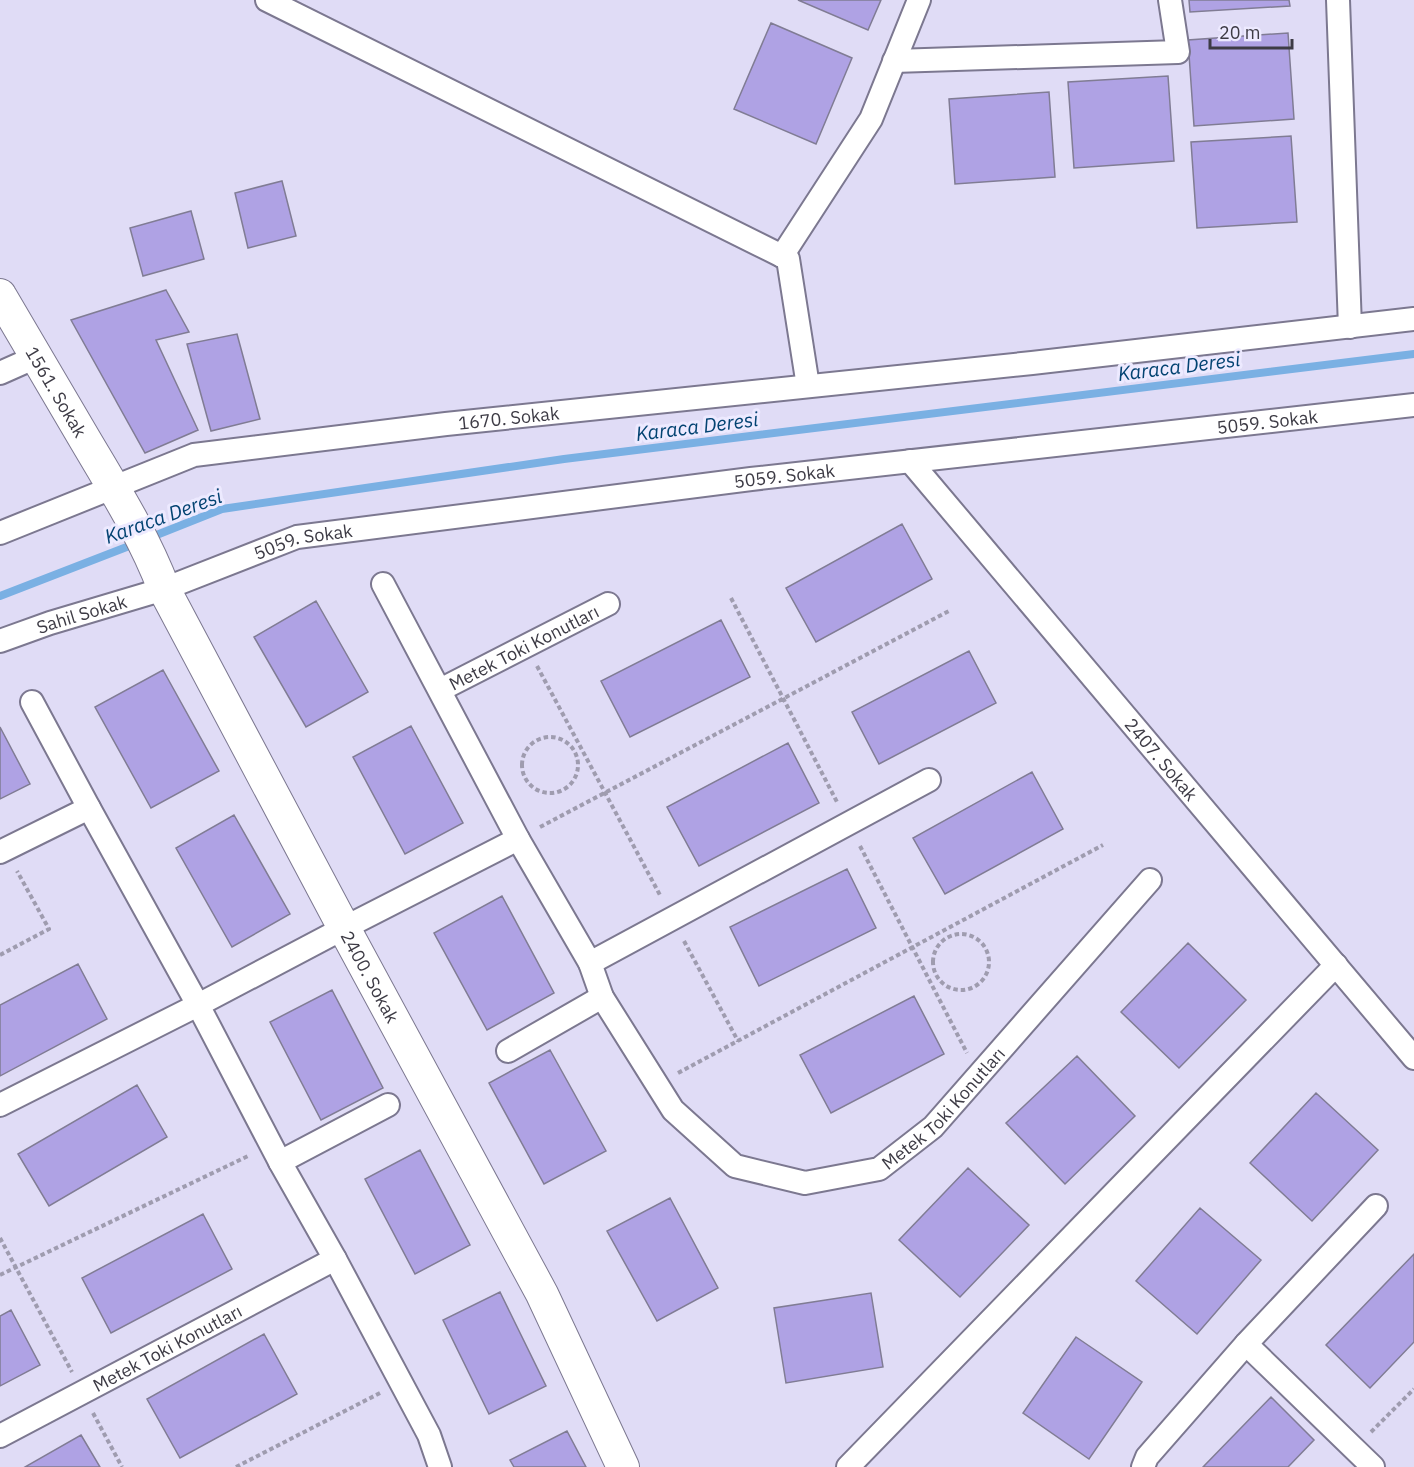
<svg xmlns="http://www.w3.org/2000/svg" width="1414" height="1467" font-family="'IBM Plex Sans',sans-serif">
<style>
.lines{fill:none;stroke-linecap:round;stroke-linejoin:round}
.stream{stroke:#7ab0e3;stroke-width:8}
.building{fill:#afa2e4;stroke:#807c94;stroke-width:1.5}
.minor-casing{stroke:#7c7890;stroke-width:26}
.secondary-casing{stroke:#7c7890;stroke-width:34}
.path{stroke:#9f9caf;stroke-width:4;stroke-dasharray:4.5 3;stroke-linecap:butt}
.minor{stroke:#fff;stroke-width:22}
.secondary{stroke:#fff;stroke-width:32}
.labels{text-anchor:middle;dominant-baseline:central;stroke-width:6;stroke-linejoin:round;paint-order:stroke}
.street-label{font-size:18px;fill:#3d3b45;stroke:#edeaff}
.water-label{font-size:20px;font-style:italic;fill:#034372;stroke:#edeaff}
</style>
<rect width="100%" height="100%" fill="#e0dcf6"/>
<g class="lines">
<path class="stream" d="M149,538L222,509L564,459L1414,354
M0,596L137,543"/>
</g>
<path class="building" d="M798,0H881L868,30Z
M1189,0H1289L1290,6L1190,12Z
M771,23L852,58L816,144L734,109Z
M1288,33L1294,119L1194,126L1188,40Z
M1168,76L1174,161L1074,168L1068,82Z
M1049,92L1055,177L955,184L949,99Z
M1291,136L1297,222L1197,228L1191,142Z
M282,181L296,236L248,248L235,193Z
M191,211L204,259L143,276L130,228Z
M166,290L189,332L156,340L198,430L145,453L71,320Z
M237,334L260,419L211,431L187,344Z
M902,524L932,579L816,642L786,588Z
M316,601L368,692L306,727L254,637Z
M721,620L750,677L630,737L601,681Z
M969,651L996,703L879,764L852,712Z
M163,670L219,771L151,808L95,707Z
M411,726L463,823L405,854L353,757Z
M0,727L30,784L0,799Z
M788,743L819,803L699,866L667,807Z
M1032,772L1063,829L945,894L913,838Z
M234,815L290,914L232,947L176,848Z
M847,869L876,928L759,986L730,927Z
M502,896L554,993L487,1030L434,933Z
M1188,943L1246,1000L1179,1068L1121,1012Z
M78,964L107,1019L0,1076V1005Z
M332,990L383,1088L321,1120L270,1022Z
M914,996L944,1054L831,1113L800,1055Z
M550,1050L606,1151L544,1184L489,1083Z
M1077,1056L1135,1116L1065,1184L1006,1123Z
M137,1085L167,1137L49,1206L18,1154Z
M1316,1093L1378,1150L1312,1221L1250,1163Z
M420,1150L470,1245L415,1274L365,1179Z
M968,1168L1029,1225L960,1297L899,1240Z
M670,1198L718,1288L657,1321L607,1231Z
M1200,1208L1261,1260L1197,1334L1136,1281Z
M203,1214L232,1269L111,1333L82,1278Z
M1414,1254V1342L1370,1388L1326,1345Z
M500,1292L546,1386L489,1414L443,1320Z
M871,1293L883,1367L786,1383L774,1308Z
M11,1310L40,1365L0,1386V1316Z
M264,1334L297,1394L180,1458L147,1399Z
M1076,1337L1142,1382L1089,1459L1023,1413Z
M1271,1397L1314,1440L1288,1467H1203Z
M567,1431L586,1467H514L510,1460Z
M81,1435L100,1467H25Z"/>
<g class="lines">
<defs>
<g id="minor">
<path d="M267,0L788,259L808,386"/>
<path d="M1338,0L1350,327"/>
<path d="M894,61L1178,52L1170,0"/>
<path d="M782,256L871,119L919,0"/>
<path d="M0,373L36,357"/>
<path id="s1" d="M910,461L1414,1058"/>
<path id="s2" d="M0,533L194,455L446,424L1032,363L1414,319"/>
<path id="s3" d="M383,584L518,839L590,963L602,997L673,1110L735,1166L805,1183L879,1169L933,1127L1150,880"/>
<path id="s4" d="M0,641L50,623L164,589L297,537L751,479L1414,405"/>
<path id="s5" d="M440,690L608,604"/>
<path d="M32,702L89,808L198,1005L280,1162L335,1259L429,1435L440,1467"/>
<path d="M0,852L89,808"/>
<path d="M590,963L929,780"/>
<path d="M508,1051L602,997"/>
<path d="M0,1105L198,1005L344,928L518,839"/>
<path d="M280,1162L388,1105"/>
<path d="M1246,1344L1373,1467"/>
<path id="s6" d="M0,1436L335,1259"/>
<path d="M848,1467L1336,965"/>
<path d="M1143,1467L1147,1457L1246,1344L1376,1206"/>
</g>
<g id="secondary">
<path id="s7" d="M0,295C28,343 56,391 84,438C113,487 144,536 164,589L344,928L542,1294L623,1467"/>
</g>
</defs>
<use href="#minor" class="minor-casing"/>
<use href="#secondary" class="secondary-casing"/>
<path class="path" d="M731,598L837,802
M537,666L661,897
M522 765a28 28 0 1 1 56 0a28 28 0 1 1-56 0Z
M540,827L949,611
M860,846L967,1053
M933 962a28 28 0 1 1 56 0a28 28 0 1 1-56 0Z
M684,941L738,1041
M0,955L49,929L17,871
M678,1073L1103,845
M0,1238L72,1372
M0,1275L248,1156
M93,1413L122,1467
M1371,1432L1414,1389
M236,1467L380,1393"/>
<use href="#minor" class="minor"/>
<use href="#secondary" class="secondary"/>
</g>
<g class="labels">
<g class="street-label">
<text stroke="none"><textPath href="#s7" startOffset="112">1561. Sokak</textPath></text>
<text stroke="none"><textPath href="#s2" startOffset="526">1670. Sokak</textPath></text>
<text stroke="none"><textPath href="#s4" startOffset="1292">5059. Sokak</textPath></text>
<text stroke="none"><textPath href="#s4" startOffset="806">5059. Sokak</textPath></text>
<text stroke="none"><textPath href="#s4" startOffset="320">5059. Sokak</textPath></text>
<text stroke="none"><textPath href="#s4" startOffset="86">Sahil Sokak</textPath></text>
<text stroke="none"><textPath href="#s5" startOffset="94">Metek Toki Konutları</textPath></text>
<text stroke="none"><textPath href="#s1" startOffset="390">2407. Sokak</textPath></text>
<text stroke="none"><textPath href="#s7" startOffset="776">2400. Sokak</textPath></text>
<text stroke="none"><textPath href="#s3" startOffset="921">Metek Toki Konutları</textPath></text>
<text stroke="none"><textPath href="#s6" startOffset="189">Metek Toki Konutları</textPath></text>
</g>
<g class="water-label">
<text transform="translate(1179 366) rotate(-7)">Karaca Deresi</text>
<text transform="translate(697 426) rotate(-7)">Karaca Deresi</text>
<text transform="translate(163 516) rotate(-20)">Karaca Deresi</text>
</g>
</g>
<path d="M1210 39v9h82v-9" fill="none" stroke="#3d3b45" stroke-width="3"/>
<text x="1219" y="39" font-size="18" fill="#3d3b45" stroke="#edeaff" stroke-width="4.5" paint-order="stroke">20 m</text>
</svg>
